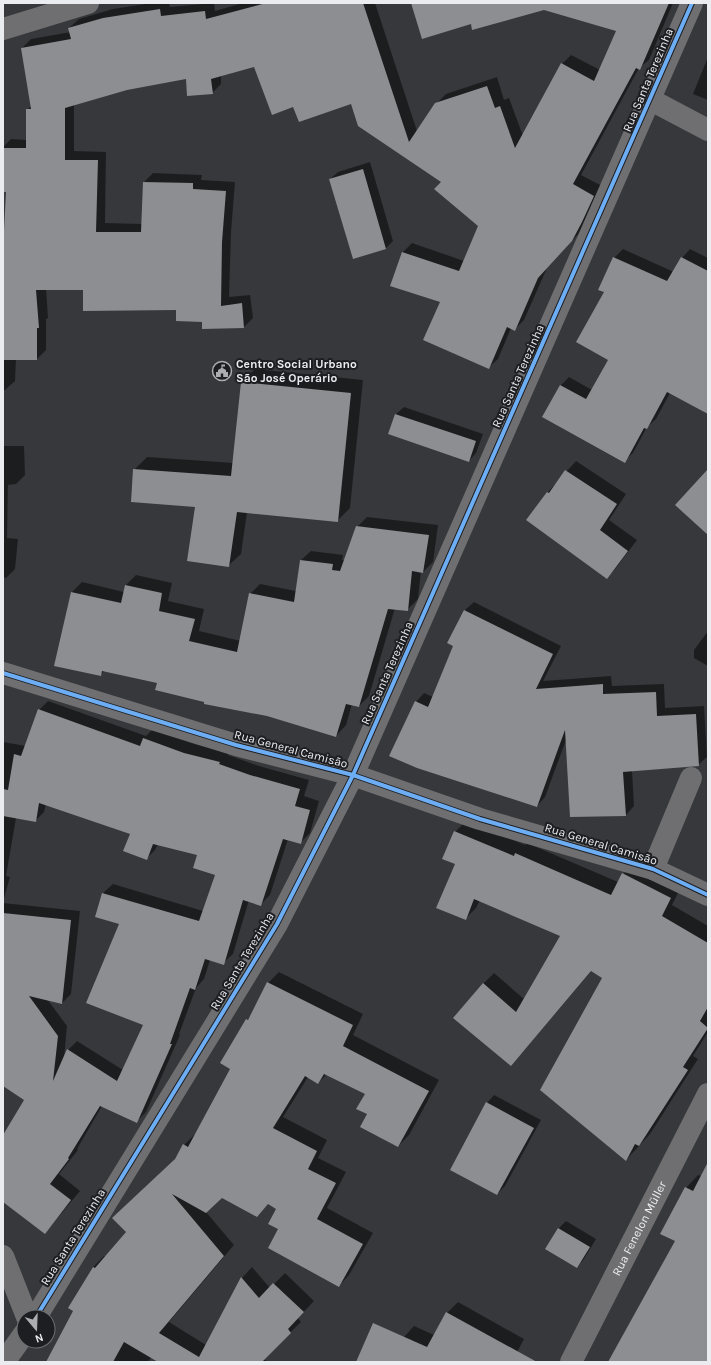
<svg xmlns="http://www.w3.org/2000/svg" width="711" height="1365" font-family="Karla,sans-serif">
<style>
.shadow{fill:#0007}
.building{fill:#8d8e91}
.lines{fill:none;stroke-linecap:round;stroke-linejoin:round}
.minor{stroke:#6f6f71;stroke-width:22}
.tertiary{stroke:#6f6f71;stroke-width:22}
.cycleway-casing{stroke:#1d1e21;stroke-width:6}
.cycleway{stroke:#6dadf4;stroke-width:4}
.labels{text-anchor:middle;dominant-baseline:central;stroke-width:4;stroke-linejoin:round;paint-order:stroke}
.street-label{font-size:12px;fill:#eaecf0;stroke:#1d1e21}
.poi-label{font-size:12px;font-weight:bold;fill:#eaecf0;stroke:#1d1e21;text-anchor:start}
</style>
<rect width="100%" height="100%" fill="#36383b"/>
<path class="shadow" d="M152,3H169L170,7L214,3L215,11L243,3H375L417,131L436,104L446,94L497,77L504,100L509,98L523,136L562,64L571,55L600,70L617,31L539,7L471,23L412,3H673L649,60L639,68L581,175L602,186L581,231L547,268L524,320L515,329L511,328L498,359L488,368L442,301L402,253L412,243L464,261L480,225L442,182L351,103L294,106L255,66L221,76V84L212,93L187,78L127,89L74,104V151L106,152L105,223L143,224L144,182L153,173L202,175L201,180L235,182L231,232L229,297L250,295L253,318L244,327L203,321L177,309L84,289H46L48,318L46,319V350L37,359H16L15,381L5,390H3V245L5,242L7,191H3V147L11,139L27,140V110L31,106L22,48L31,39L71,32L69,28L79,19L113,9Z
M708,57V100L693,94Z
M370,162L393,241L386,248L353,258L330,179L338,172Z
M623,249L674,272L682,258L690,249L708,258V413L670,393L656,419L647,427L633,453L624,461L560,386L569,377L592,390L609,360L606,292L614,258Z
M255,369L363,380L350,508L337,521L247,512L241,554L228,566L196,506L134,470L147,457L234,463L242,382Z
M404,407L483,434L476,453L469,461L390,434L396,414Z
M3,446H24L25,475L16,484L8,485L7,538L18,539L15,569L6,578L3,577Z
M576,461L626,494L609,520L637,540L616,568L607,578L527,520L548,492Z
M367,517L438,525L433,562L423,572L421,571L418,599L407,610L395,608L369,696L359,706L352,704L346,725L336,736L267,715L206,701L158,682L104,671L100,675L72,592L82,582L124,592L126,585L136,575L172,583L168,601L204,609L199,631L241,641L250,594L260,584L296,591L300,561L311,551L343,555L342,560H345L357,527Z
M474,602L561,646L543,681L611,676L612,686L664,684L665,708L704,706L707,757L698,765L632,770L634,806L626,815L566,740L545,797L537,806L416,702L424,693L433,697L455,646L449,643L465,610Z
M708,631V666L694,658V650Z
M48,701L146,736L153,729L194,744L228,753V755L259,766L309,780L304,796L319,801L310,833L300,843L288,839L270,895L261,904L249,900L233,954L223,963L210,960L204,979L196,988L179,1034L180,1035L146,1112L137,1121L102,1106L77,1149L78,1150L59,1174L80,1191L45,1233L3,1201V1136L25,1099L3,1074V903L80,911L71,994L62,1003L47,999L67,1026L64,1058L68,1050L77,1041L123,1070L144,1024L121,923L103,893L113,884L203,911L216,874L198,854L158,844L155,850L146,859L131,834L46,804L44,812L35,821L16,818L6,876L10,877L3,902V742L26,746L39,710Z
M466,821L525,845L527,843L618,882L623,874L634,863L681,887L672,905L708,926V1032L693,1056L698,1059L650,1134L626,1160L603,978L592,970L521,1054L483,984L494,973L524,999L561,936L480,900L476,908L465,919L457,863L455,832Z
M279,972L363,1014L353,1035L439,1080L409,1135L398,1146L368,1114L366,1094L327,1074L318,1083L308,1077L283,1117L327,1140L318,1158L346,1172L327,1208L373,1233L349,1275L339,1286L279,1229L278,1209L269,1203L256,1216L222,1197L206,1212L234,1245L169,1322L206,1345L242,1278L252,1267L270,1288L285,1273L314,1301L298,1318L301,1322L263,1359L269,1362H160L151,1357L148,1362H47L80,1301L81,1287L93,1267L104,1256L106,1257L127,1232L184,1145L195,1134L196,1135L231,1069L247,1020L252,1015L268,983Z
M494,1095L541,1120L505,1186L497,1194L487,1103Z
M708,1164V1362H609L676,1241L686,1188L698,1175L702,1176Z
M566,1221L596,1239L584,1259L577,1267L558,1229Z
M458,1302L524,1339L512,1362H390L404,1337L414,1326L434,1335L447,1313Z"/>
<path class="building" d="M266,3H363L409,142L435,103L487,86L495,108L500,106L515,148L561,63L594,81L616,31L544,10L472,30L471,24L422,39L411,3H669L640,70L636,68L573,184L594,196L582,222L572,241L538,278L515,331L507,327L489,369L423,340L440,302L390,286L402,252L459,271L478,226L434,189L441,182L358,126L351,104L299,122L293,107L272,115L254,67L211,79L213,94L187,96L186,79L127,90L65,108V160H98L96,232H141L143,182L193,183V189L226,191L222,242L221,306L242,303L244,328L202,329V322L176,321V310L83,311V290H36L39,328H37V360H3V249L6,192H3V148H26V109H31L21,48L71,39L68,28L103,18L160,9L161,16L205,11L206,19Z
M363,169L386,249L353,259L329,179Z
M613,257L667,281L681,257L708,271V414L667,392L647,429L644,428L625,463L542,417L560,385L586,399L608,360L576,342L604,292L598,290Z
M241,382L351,393L338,522L237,512L229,567L187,561L195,507L131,502L133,469L231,476Z
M395,414L476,441L469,462L388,434Z
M708,469V535L675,505Z
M565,470L617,504L600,530L628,551L607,579L526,520L547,492L549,493Z
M356,526L429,535L423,573L412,571L408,611L388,609L359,707L346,704L336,737L267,716L204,704V702L155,690L157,683L102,671L101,676L54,666L71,592L121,603L125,585L162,593L159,611L195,619L189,641L237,652L249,593L294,602L300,560L333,564L332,570L340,571Z
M464,610L553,654L536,689L603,684V694L656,692L657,716L696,714L699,766L623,772L626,816L570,817L565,730L537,807L417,768L389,756L415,701L428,707L453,646L447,643Z
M38,709L140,746L143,738L184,753L220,762L219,764L250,775L300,789L295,806L310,810L301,844L283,839L261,906L243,900L224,965L205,959L195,990L190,988L170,1044H172L137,1123L100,1106L68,1158L69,1159L50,1184L71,1200L45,1234L3,1202V1135L24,1100L3,1086V913L71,920L62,1004L29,996L58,1036L53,1081L67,1049L117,1081L143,1025L86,1003L119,924L95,917L102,893L199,921L215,875L193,868L197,855L153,844L147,860L123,851L130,834L39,803L36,822L3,816V789L8,790L14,754L21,756Z
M454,831L514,856L515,853L611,895L622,873L624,874L671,898L662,916L708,943V1007L700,1021L708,1028L683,1067L688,1070L639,1146L635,1144L626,1161L540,1090L602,978L591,971L511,1066L453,1018L483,983L516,1012L560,936L474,899L466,920L436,908L455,864L442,859Z
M267,982L353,1025L343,1046L429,1091L398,1147L360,1127L367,1114L356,1109L365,1094L324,1074L318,1084L305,1076L273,1128L317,1151L308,1169L336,1183L317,1219L363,1244L339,1287L268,1248L278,1229L268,1224L276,1209L268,1204L257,1217L222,1198L206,1213L172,1194L224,1256L159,1333L199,1357L241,1277L259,1298L273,1283L304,1312L288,1329L291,1333L262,1362H158L124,1342L113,1362H46L73,1311L68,1308L93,1267L95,1268L126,1232L112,1218L175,1159L183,1144L188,1147L230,1069L220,1063L246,1019L248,1020Z
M486,1102L534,1128L497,1195L450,1170Z
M708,1162V1362H608L675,1241L660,1234L685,1187L693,1191Z
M558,1228L590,1247L577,1268L545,1249Z
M446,1312L537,1362H356L373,1323L427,1347Z"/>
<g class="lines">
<g class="minor">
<path d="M3,29L88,3"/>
<path d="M651,100L708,130"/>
<path d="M653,869L691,778"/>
<path d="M3,1256L27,1317"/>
<path d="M36,1317L277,924L353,775L692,3"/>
<path d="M4,1362L24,1334"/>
<path id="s1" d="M571,1362L708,1094"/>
</g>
<path class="tertiary" d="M3,673L236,745L353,775L480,819L653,869L708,895"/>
<defs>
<path id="cycleway" d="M3,673L236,745L353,775L480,819L653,869L708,895
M36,1317L277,924L353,775L692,3"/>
</defs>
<use href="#cycleway" class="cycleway-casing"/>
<use href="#cycleway" class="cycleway"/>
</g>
<defs>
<symbol id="civic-ring" viewBox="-11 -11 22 22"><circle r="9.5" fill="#1d1e21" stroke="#abadb1" stroke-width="1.5"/><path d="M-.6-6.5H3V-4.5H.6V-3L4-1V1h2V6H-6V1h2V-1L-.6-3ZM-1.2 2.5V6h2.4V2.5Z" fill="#abadb1"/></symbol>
</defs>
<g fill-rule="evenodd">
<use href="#civic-ring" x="211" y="360" width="22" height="22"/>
</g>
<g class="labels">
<g class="street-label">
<text transform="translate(648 80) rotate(-67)">Rua Santa Terezinha</text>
<text transform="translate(518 376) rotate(-66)">Rua Santa Terezinha</text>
<text transform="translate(387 673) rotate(-66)">Rua Santa Terezinha</text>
<text transform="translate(291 749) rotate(15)">Rua General Camisão</text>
<text transform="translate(601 844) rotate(17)">Rua General Camisão</text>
<text transform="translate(242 961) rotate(-59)">Rua Santa Terezinha</text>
<text stroke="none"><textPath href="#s1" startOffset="150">Rua Fenelon Müller</textPath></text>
<text transform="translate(73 1237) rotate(-58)">Rua Santa Terezinha</text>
</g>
<g class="poi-label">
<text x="236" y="364">Centro Social Urbano<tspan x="236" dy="14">São José Operário</tspan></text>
</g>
</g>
<rect width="711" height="1365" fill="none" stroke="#eaecf0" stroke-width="8"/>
<g transform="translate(36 1329) rotate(161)"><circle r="19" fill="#1d1e21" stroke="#6f7074"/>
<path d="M0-3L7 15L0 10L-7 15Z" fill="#abadb1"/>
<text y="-6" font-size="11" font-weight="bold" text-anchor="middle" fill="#eaecf0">N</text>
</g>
</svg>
